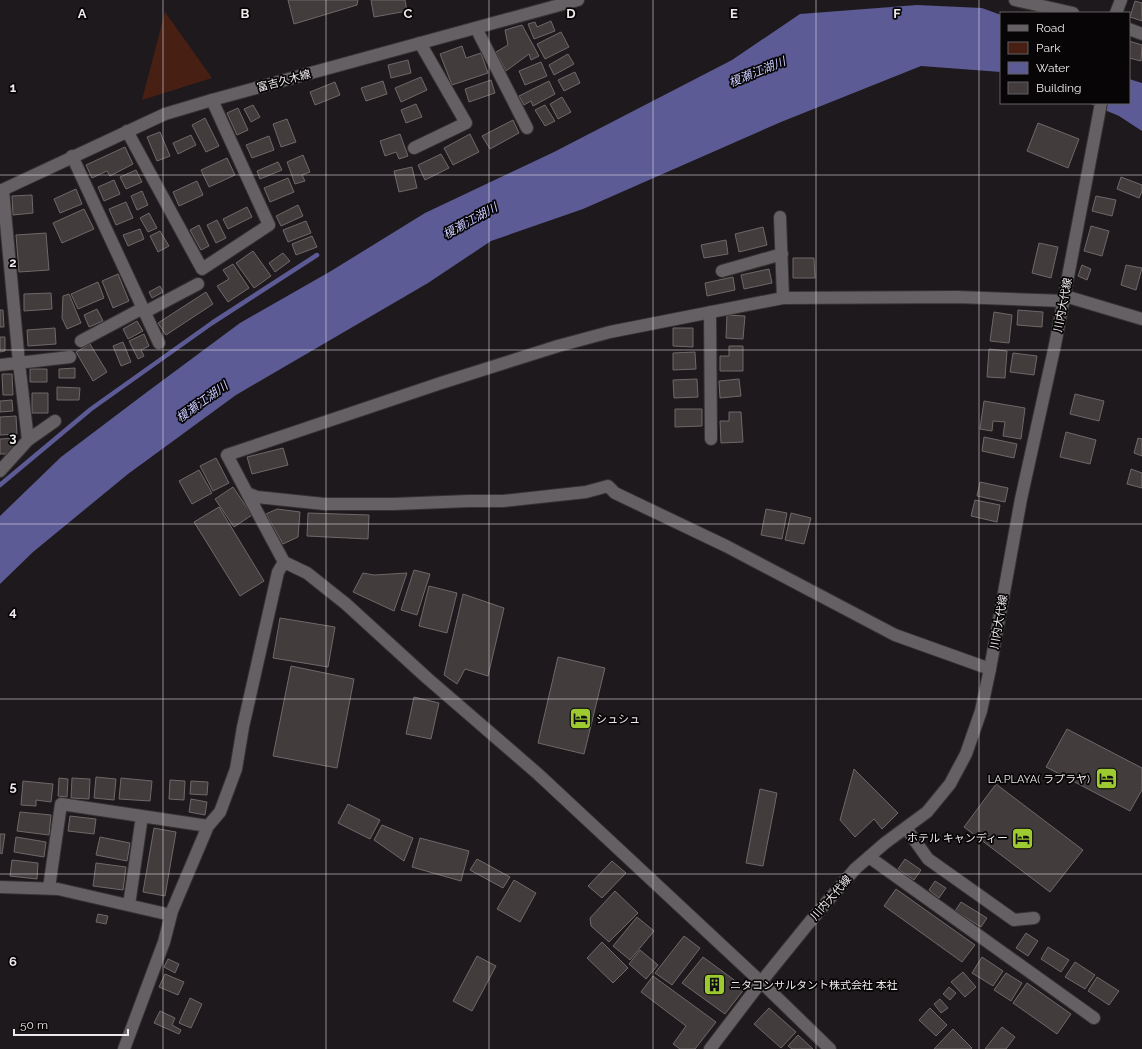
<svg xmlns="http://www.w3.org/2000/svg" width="1142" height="1049" font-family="Raleway,'Noto Sans JP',sans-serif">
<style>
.green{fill:#472013}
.water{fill:#5d5b95}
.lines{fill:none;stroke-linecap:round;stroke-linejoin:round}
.stream{stroke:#5d5b95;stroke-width:4.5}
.building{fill:#433c3d;stroke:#6f6869}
.street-casing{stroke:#363334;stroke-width:14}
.secondary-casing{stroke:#363334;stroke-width:14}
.street{stroke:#656063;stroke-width:12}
.secondary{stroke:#656063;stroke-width:12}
.grid{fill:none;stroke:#edeaec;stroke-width:1;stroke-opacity:0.55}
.labels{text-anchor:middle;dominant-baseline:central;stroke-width:3.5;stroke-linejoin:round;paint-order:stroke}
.street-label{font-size:11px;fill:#edeaec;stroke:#070506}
.poi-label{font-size:11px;fill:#edeaec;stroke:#070506;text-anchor:start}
.water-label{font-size:12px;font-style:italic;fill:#c9caff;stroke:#070506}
.grid-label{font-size:13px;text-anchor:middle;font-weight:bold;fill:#edeaec;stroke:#070506;stroke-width:3.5;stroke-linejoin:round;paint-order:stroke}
</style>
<rect width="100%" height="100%" fill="#1e191c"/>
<path class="green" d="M165,12L212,78L142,100Z"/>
<path class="water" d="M917,5L982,8L1001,15V72L921,66L781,122L583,209L491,241L428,283L236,395L128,474L33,552L0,584V516L61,457L147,392L240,323L331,271L425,213L554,152L732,60L800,14Z
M1129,79L1142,83V131L1119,116L1088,103H1129Z"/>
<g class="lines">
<path class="stream" d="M0,485L91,409L212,323L317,255"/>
</g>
<path class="building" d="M288,0H358L357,5L294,24Z
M371,0H405L407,11L374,17Z
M1135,1L1142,3V21L1130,17Z
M551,21L555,31L534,39L528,24L535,22L537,27Z
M522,25L539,56L531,60L529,54L506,71L496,52L508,45L505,30Z
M561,32L569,47L545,59L537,44Z
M1129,41L1142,45L1141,61L1129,58Z
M462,46L466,58L481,53L488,73L452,85L440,54Z
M568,54L574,64L554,75L549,65Z
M408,60L411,73L391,78L388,65Z
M541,62L547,76L525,85L519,71Z
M575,72L580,83L564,91L558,80Z
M421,77L427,90L401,102L395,88Z
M491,80L495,93L469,102L465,89Z
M383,81L387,94L366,101L361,88Z
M549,81L555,94L533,106L531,101L524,105L519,96Z
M335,82L340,95L315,105L310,92Z
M562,97L571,112L558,119L550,104Z
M416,104L422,117L406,123L401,110Z
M253,105L260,117L251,122L244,109Z
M545,105L555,121L545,126L535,110Z
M238,108L248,130L237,135L227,113Z
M205,118L219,146L206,152L192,125Z
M287,119L296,142L281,147L273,124Z
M513,120L519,133L490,149L482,136Z
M1038,123L1079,139L1068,168L1027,151Z
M160,132L170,156L157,161L147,137Z
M400,134L408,156L399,159L396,152L385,156L380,141Z
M470,134L479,152L453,165L444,148Z
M191,135L196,145L178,154L173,143Z
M269,136L274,150L252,158L246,145Z
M125,147L133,164L110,176L107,171L92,178L86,165Z
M441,154L449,168L425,180L418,165Z
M303,155L310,172L302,175L305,181L295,184L287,162Z
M227,158L235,175L209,187L201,170Z
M278,162L282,170L260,179L257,171Z
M412,167L417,188L399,192L394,171Z
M136,170L142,182L126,189L120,177Z
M1121,177L1142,185V191L1139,198L1117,189Z
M288,178L294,192L270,202L264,188Z
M114,180L120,194L104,201L98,187Z
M197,181L203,195L179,206L173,192Z
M76,189L82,204L60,213L54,199Z
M142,191L148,205L137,210L131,196Z
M32,195L33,213L13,215L12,196Z
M1096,196L1116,200L1112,216L1092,211Z
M126,202L133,218L116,225L109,209Z
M298,205L303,216L281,226L276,216Z
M247,207L252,217L228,229L223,219Z
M84,209L94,229L62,243L53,223Z
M149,213L157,228L148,232L140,218Z
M217,220L226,238L216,243L207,225Z
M306,221L311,233L288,242L283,230Z
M199,225L209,246L201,250L190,230Z
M1091,226L1109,231L1102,256L1084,251Z
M763,227L767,245L739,252L735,234Z
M140,229L144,239L128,246L123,235Z
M160,231L169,246L158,252L150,236Z
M46,233L49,270L19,272L16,235Z
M312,236L317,247L296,255L292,244Z
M726,240L728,254L704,258L701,245Z
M1039,243L1058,247L1051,278L1032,273Z
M253,251L271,276L254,288L236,263Z
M283,253L290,261L275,272L269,263Z
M793,258H814L815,278H793Z
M233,264L249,288L228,302L217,286L229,279L223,270Z
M1082,265L1091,269L1087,280L1078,276Z
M1126,265L1142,268L1136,290L1121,285Z
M769,269L772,283L744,289L741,275Z
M118,274L129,301L113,308L102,281Z
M733,277L735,290L707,296L705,283Z
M98,282L104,298L78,309L71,294Z
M160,286L163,292L152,298L149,292Z
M206,292L213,304L166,335L158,323Z
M51,293L52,309L24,311V294Z
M69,294L81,323L67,329L62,318L63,296Z
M97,309L103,321L89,327L84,315Z
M0,310H3L4,327H0Z
M1018,310L1043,312L1042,327L1017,325Z
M994,312L1012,315L1009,343L990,341Z
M727,315L745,316L743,339L726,338Z
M137,321L143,331L128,339L123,329Z
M55,328L56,344L28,346L27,330Z
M673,328H693V347L673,346Z
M144,334L149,346L141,350L144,356L138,359L129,341Z
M0,337H5V351L0,352Z
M123,342L131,362L121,366L113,346Z
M90,344L107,372L93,381L76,352Z
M729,346H743V371H720V356H729Z
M989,349L1007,351L1005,378L987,377Z
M695,352L696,369L673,370V353Z
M1013,353L1037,356L1034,375L1010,372Z
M75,368V378H59V369Z
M30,369H47V382H30Z
M2,374H12L13,395H3Z
M697,379L698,397L674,398L673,380Z
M739,379L741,396L720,398L719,381Z
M57,387L80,388L79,400H57Z
M32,393H48V413H32Z
M1075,394L1104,401L1099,421L1070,414Z
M12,400L13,411L0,412V401Z
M984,401L1025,408L1021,439L1003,436L1005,422L993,421L992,431L980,429Z
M675,409H702V426L675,427Z
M729,412H741L743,442L721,443L720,421H729Z
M16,416L17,434L0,435V417Z
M1066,432L1096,440L1090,464L1060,457Z
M984,437L1017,444L1014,458L982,451Z
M16,438L17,448L10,454H0V439Z
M1138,438L1142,439V456L1134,453Z
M283,448L288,465L252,474L247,457Z
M216,458L229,483L213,491L200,466Z
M1131,469L1142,473V488L1127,484Z
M199,470L212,493L192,504L179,481Z
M980,482L1008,488L1005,502L977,496Z
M233,487L252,515L234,527L215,499Z
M975,500L1000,505L997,522L971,516Z
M219,507L264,581L240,596L194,522Z
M277,509L300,512L298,537L283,544L266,514Z
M766,509L787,513L782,539L761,535Z
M308,513L369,515L368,539L307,536Z
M791,513L811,518L804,544L785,540Z
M414,570L430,574L417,615L401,610Z
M363,573L374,575L407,573L394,611L353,592Z
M429,586L457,593L447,633L419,626Z
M463,594L504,608L488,676L465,669L457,684L444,675Z
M280,618L335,627L328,667L273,658Z
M558,657L605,668L584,754L538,743Z
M291,666L354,679L337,768L273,756Z
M414,697L439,703L431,739L406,734Z
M1067,729L1142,768V790L1130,811L1046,767Z
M854,769L898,813L882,829L874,819L855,837L840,820Z
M96,777L116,779L114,800L94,798Z
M59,778L68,779L67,797L58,796Z
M72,778L90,779L89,799L71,798Z
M121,778L152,781L150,801L119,799Z
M170,780L185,781L184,800L169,799Z
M23,781L53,784L51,802L36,800V806L21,805Z
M191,781L208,782L207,795L190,794Z
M996,784L1083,850L1050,892L964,827Z
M760,789L777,793L763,866L746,863Z
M191,799L207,802L205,815L189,812Z
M348,804L380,820L370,839L338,823Z
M20,812L51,815L49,835L17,831Z
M70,816L96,819L94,834L68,831Z
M382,825L413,838L404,861L374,840Z
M154,828L176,832L165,896L143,892Z
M0,834H5L2,854L0,853Z
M16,837L46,842L44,857L14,852Z
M100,837L130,843L127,861L96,855Z
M420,838L469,851L461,881L412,867Z
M477,859L510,877L503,888L470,870Z
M905,859L921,870L914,880L898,869Z
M12,860L38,863L37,879L10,876Z
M612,861L626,873L602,898L588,886Z
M96,863L126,867L123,890L93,886Z
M514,880L536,893L520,922L497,909Z
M935,881L946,888L939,898L929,890Z
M896,889L975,945L962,962L884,906Z
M615,891L638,913L609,942L591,926L590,918Z
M961,902L987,918L981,927L955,911Z
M98,914L108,916L106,924L96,922Z
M637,917L654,931L630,960L613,946Z
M1026,933L1038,941L1028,956L1016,948Z
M684,936L700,948L672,985L655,973Z
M602,942L628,968L613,983L587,958Z
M1048,947L1069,960L1061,972L1041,959Z
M640,950L658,965L646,979L629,964Z
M477,956L496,966L472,1011L453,1001Z
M703,957L745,988L725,1014L682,983Z
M982,957L1003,971L993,986L972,973Z
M168,959L179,964L175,973L164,967Z
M1075,962L1095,975L1085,989L1065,977Z
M963,972L976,987L965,997L951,982Z
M1006,973L1022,983L1011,1001L994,990Z
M165,974L184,982L178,995L159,987Z
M653,976L716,1022L695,1049H680L673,1044L686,1026L641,992Z
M1097,977L1119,991L1109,1005L1088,991Z
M1027,983L1071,1014L1057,1034L1013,1003Z
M949,987L956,993L950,1000L943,994Z
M190,998L202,1004L191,1028L179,1023Z
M940,999L948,1008L941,1013L934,1004Z
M769,1008L796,1032L781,1048L754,1024Z
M930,1008L947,1025L936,1036L919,1020Z
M160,1011L175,1018L172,1025L181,1030L179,1034L154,1023Z
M1002,1027L1015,1037L1006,1049H985Z
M953,1029L972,1048L971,1049H934Z
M798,1035L813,1049H792L788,1046Z"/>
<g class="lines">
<defs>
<path id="street" d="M476,28L527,128
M127,131L202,269L269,225L212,100
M414,148L466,123L420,43
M72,156L159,343
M780,217L783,298
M722,271L782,254
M1065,296L1142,319
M145,312L198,284
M710,312L711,439
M81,341L143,308
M0,365L70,357
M28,440L55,421
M0,471L28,440L19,363L3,190
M247,493L227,455L441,383L558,346L610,332L783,298L957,297L1064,301
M906,828L928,859L1014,920L1034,918
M869,857L1094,1018
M0,887L58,889L171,915
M49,888L61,804L208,826
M129,905L142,816
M124,1049L164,942L172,911L208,826L220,812L236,769L243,727L278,572L284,562
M830,1049L761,982L538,774L427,678L346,604L307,573L284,562L247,493L257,497L324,504H394L469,501H503L586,492L608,486L615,493L726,546L895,635L990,669"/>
<path id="secondary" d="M1015,0L1073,13
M1116,13L1121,0
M1129,29L1142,34
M0,191L165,114L212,100L578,0
M710,1049L761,982L808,924L855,869L885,843L927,812L950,784L966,754L981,711L990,669L1021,499L1055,345L1101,103"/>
</defs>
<use href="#street" class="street-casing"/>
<use href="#secondary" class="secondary-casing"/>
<use href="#street" class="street"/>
<use href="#secondary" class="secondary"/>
</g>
<path class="grid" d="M163,0V1049M326,0V1049M489,0V1049M653,0V1049M816,0V1049M979,0V1049M0,175H1142M0,350H1142M0,524H1142M0,699H1142M0,874H1142"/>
<defs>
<symbol id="hotel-square" viewBox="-11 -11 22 22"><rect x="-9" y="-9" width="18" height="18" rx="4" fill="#9dca30" stroke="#070506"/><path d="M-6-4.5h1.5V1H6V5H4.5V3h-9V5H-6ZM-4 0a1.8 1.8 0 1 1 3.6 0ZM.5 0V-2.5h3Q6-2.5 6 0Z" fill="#111"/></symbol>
<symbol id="building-square" viewBox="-11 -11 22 22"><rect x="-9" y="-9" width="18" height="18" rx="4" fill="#9dca30" stroke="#070506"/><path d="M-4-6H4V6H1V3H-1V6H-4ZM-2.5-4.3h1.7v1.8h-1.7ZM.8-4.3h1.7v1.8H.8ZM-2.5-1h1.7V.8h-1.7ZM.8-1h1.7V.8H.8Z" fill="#111"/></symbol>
</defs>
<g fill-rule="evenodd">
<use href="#hotel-square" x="568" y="706" width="25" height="25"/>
<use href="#hotel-square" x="1094" y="766" width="25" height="25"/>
<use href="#hotel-square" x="1010" y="826" width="25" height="25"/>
<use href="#building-square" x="702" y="972" width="25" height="25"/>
</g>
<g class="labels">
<g class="street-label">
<text transform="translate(284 81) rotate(-15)">富吉久木線</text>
<text transform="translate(1063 305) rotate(-79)">川内大代線</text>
<text transform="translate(999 622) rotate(-80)">川内大代線</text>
<text transform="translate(831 898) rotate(-49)">川内大代線</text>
</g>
<g class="poi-label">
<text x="596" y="719">シュシュ</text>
<text x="1090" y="779" text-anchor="end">LA.PLAYA( ラプラヤ)</text>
<text x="1008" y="838" text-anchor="end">ホテル キャンディー</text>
<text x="730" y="985">ニタコンサルタント株式会社 本社</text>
</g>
<g class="water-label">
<text transform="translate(757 72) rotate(-22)">榎瀬江湖川</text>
<text transform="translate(470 221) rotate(-29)">榎瀬江湖川</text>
<text transform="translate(202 402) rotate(-36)">榎瀬江湖川</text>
</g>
</g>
<g class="grid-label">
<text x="82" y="18">A</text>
<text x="245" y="18">B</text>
<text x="408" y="18">C</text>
<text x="571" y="18">D</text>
<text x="734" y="18">E</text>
<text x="897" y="18">F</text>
<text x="13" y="92">1</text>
<text x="13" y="267">2</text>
<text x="13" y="442">3</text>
<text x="13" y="616">4</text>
<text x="13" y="791">5</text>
<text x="13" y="966">6</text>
</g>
<rect x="1000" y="12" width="130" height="92" fill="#070506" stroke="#636162"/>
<rect x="1008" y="25" width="20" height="6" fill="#656063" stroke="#636162"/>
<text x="1036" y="32" font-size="12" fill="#edeaec">Road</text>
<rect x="1008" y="42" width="20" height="12" fill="#472013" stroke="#636162"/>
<text x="1036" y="52" font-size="12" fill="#edeaec">Park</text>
<rect x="1008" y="62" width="20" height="12" fill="#5d5b95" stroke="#636162"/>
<text x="1036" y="72" font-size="12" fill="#edeaec">Water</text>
<rect x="1008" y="82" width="20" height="12" fill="#433c3d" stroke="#636162"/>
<text x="1036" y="92" font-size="12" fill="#edeaec">Building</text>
<path d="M14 1029v6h114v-6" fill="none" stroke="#edeaec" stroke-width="2"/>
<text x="20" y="1029" font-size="12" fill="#edeaec" stroke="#070506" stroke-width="3" paint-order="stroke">50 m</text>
</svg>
